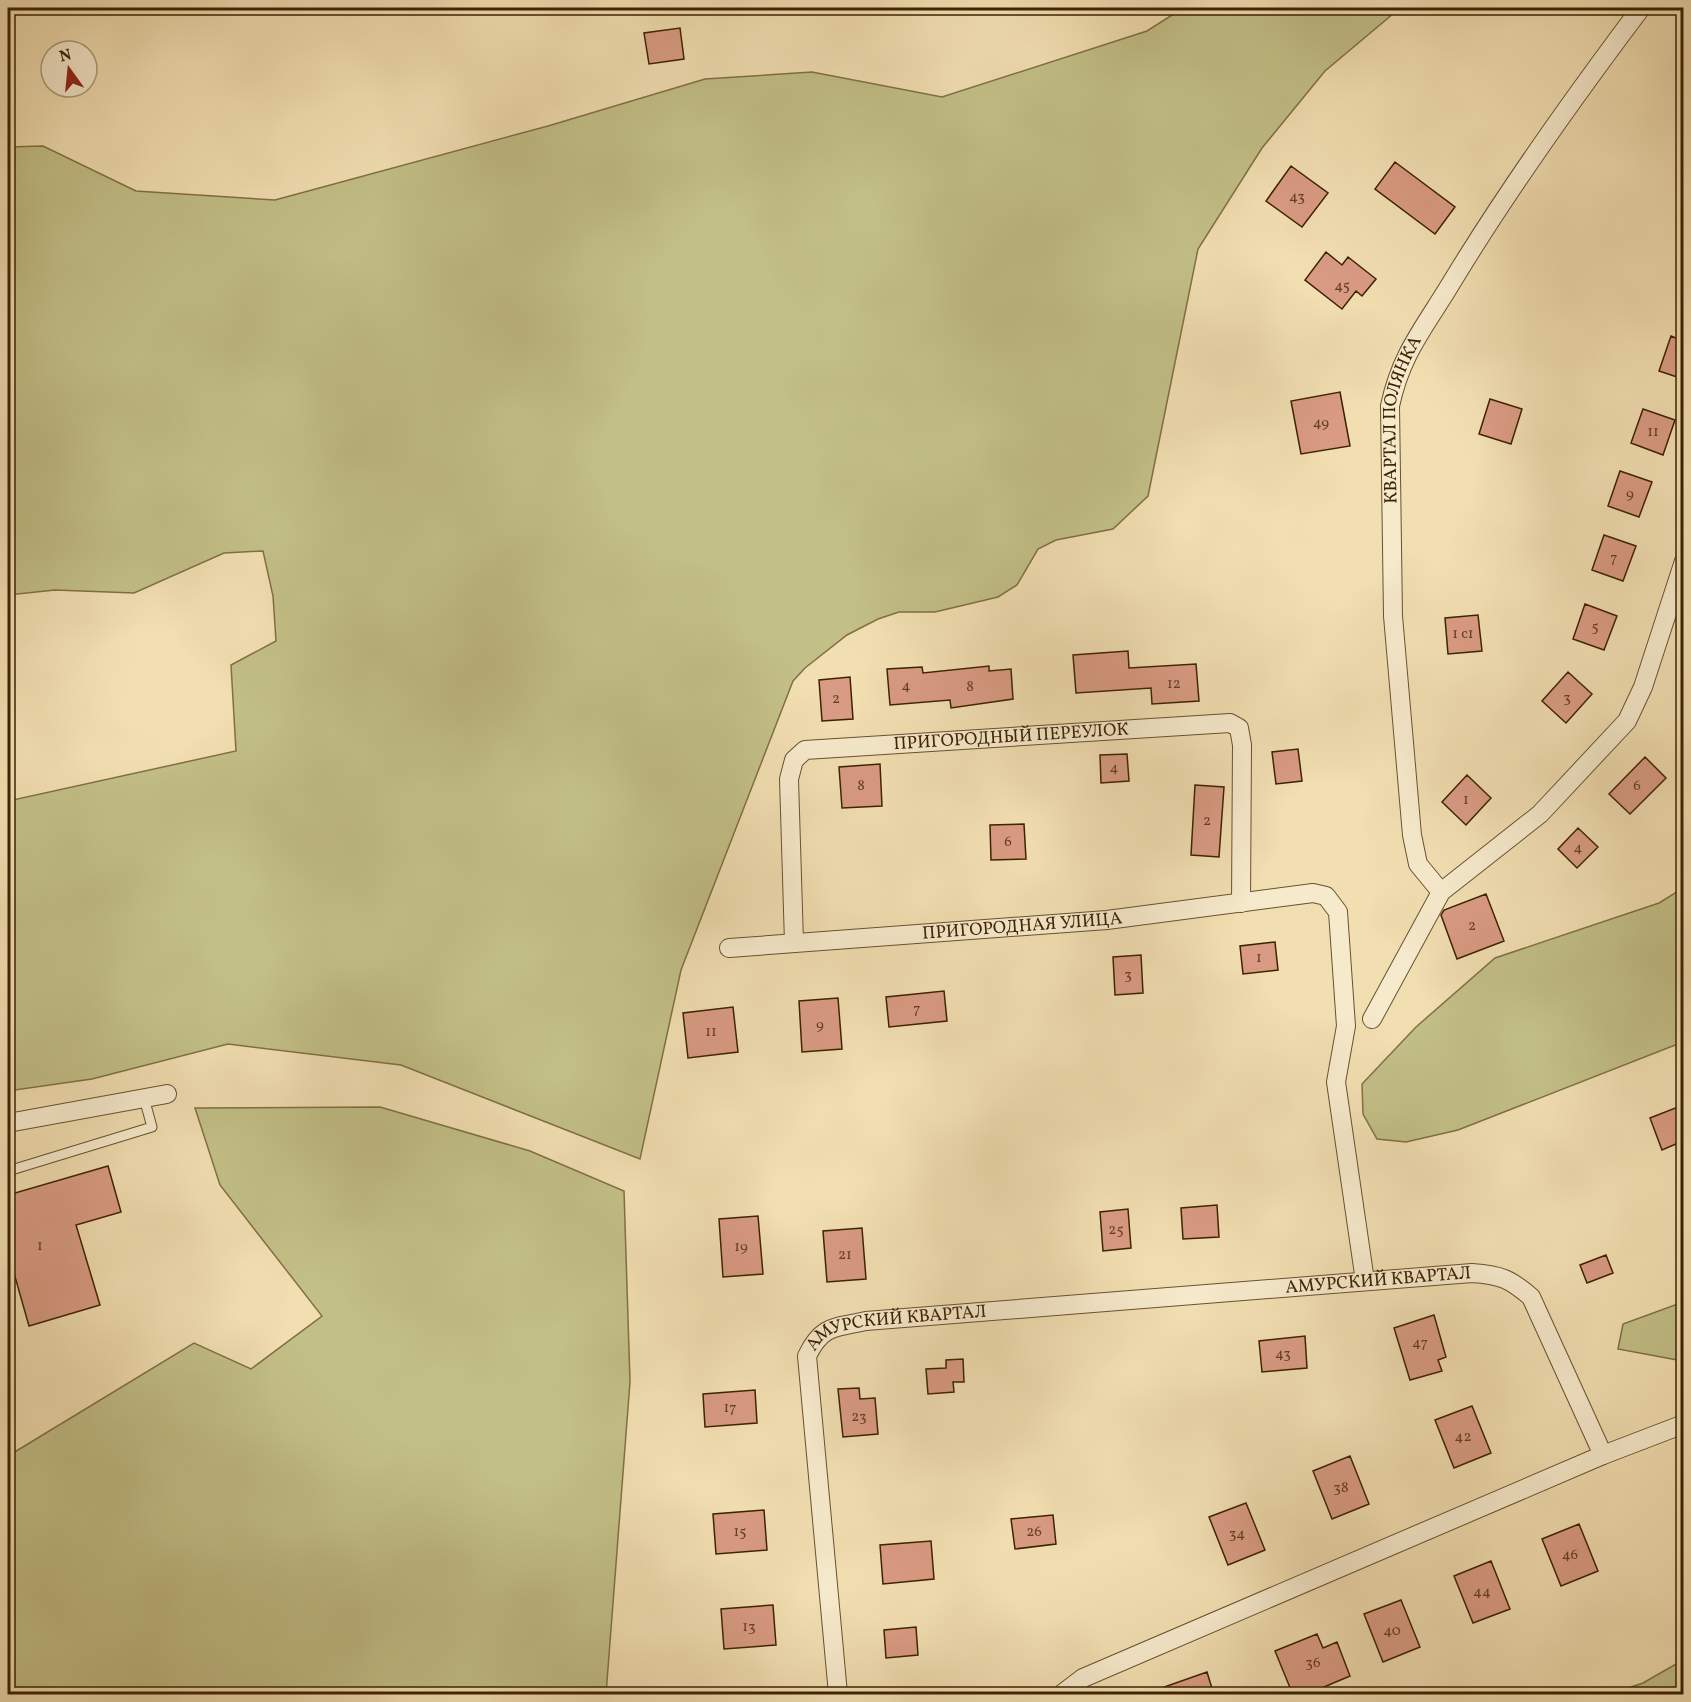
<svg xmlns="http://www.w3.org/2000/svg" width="1691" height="1702" font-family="Vollkorn,serif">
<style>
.green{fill:#c2bf87;stroke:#807044;stroke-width:1.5}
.building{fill:#d99b83;stroke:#3d2202;stroke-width:1.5}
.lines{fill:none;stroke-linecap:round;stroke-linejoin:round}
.service-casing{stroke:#6a512e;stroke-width:11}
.minor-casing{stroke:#6a512e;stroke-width:20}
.service{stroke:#f6eacc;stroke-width:9}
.minor{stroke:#f6eacc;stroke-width:18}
.labels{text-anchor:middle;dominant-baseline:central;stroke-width:4.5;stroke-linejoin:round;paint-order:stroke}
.number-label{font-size:15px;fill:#644022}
.street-label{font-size:18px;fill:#3d2202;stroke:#f6eacc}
</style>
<rect width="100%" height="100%" fill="#f1deb1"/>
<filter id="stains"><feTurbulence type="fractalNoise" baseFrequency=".00333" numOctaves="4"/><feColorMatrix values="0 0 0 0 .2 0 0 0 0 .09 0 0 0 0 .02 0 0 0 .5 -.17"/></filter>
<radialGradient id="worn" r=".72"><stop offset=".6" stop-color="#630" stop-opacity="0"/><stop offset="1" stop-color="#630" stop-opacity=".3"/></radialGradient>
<path class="green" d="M1183,8H1400L1325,71L1262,148L1198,249L1148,496L1113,529L1056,540L1038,549L1017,585L998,597L935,612H899L878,619L847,635L805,668L793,681L681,970L640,1159L401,1065L228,1044L92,1079L8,1091V801L236,751L231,665L276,641L273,596L263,551L224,553L134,593L55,590L8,595V147L43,146L136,191L275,200L548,126L705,79L812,72L942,97L1147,31Z
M1683,888V1042L1458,1130L1406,1142L1377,1139L1363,1114L1362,1084L1416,1027L1495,958L1659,903Z
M380,1107L530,1151L624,1191L630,1382L606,1694H8V1456L194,1343L251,1369L322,1316L220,1185L195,1108Z
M1683,1302V1361L1618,1349L1623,1324Z
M1683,1660V1694H1610L1643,1683Z"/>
<path class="building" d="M680,28L684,59L649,64L644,33Z
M1395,162L1455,207L1435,234L1375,189Z
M1291,166L1328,193L1302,227L1266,201Z
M1326,252L1342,265L1348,257L1376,279L1362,296L1356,291L1342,309L1305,280Z
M1671,336L1683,341V379L1659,371Z
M1340,392L1350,446L1301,454L1291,401Z
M1490,399L1522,409L1511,444L1479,434Z
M1643,409L1675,420L1663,455L1631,443Z
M1620,471L1652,482L1639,517L1608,506Z
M1604,535L1636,546L1623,581L1592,570Z
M1585,604L1617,616L1604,650L1573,639Z
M1478,615L1482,651L1448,654L1445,618Z
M1128,651L1129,668L1196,664L1199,701L1152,704L1151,688L1076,693L1073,655Z
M989,666V671L1011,669L1013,699L951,708L950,700L890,705L887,669L922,667L923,673Z
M1568,672L1592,694L1566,723L1542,701Z
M850,677L853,719L822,721L819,680Z
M1298,749L1302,781L1276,784L1272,752Z
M1127,754L1129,781L1101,783L1100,755Z
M1645,757L1666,778L1630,814L1609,794Z
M880,764L882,806L842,808L839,767Z
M1467,775L1491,798L1466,825L1442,802Z
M1195,785L1224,787L1219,857L1191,855Z
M1024,824L1026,859L991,860L990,825Z
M1578,828L1598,847L1577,868L1558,849Z
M1486,894L1504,941L1457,959L1441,915L1444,910Z
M1275,942L1278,970L1243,974L1240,946Z
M1141,955L1143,993L1115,995L1113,957Z
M944,991L947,1021L889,1027L886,997Z
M838,998L842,1049L802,1052L799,1001Z
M733,1007L738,1052L688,1058L683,1013Z
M1683,1105V1141L1662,1150L1650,1118Z
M108,1166L121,1212L76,1225L100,1305L29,1326L8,1252V1195Z
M1217,1205L1219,1237L1183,1239L1181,1208Z
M1128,1209L1131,1248L1103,1251L1100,1212Z
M758,1216L763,1274L723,1277L719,1219Z
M862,1228L866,1279L827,1282L823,1231Z
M1606,1255L1613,1273L1587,1283L1580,1265Z
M1434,1315L1446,1357L1438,1360L1442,1371L1410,1380L1394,1328Z
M1305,1336L1307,1368L1262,1372L1259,1341Z
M963,1359L964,1382H953L954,1392L928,1394L926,1369L946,1368V1360Z
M859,1388L860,1399L875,1398L878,1434L843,1437L838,1389Z
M755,1390L757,1423L705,1427L703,1394Z
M1472,1406L1491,1453L1454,1468L1435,1420Z
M1350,1456L1369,1504L1332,1519L1313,1471Z
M1246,1503L1265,1550L1228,1565L1209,1517Z
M764,1510L767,1550L716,1554L713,1514Z
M1053,1515L1056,1544L1015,1549L1011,1519Z
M1579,1524L1598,1571L1561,1586L1542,1539Z
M931,1541L934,1579L883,1584L880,1545Z
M1491,1561L1510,1609L1473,1623L1454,1576Z
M1401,1600L1420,1647L1383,1662L1364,1614Z
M773,1605L776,1645L724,1649L721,1609Z
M916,1627L918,1655L886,1658L884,1630Z
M1317,1634L1323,1648L1337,1642L1350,1676L1305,1695H1293L1275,1651Z
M1207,1672L1214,1695H1150V1692Z"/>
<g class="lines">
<defs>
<path id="service" d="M8,1171L152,1127L144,1098
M8,1358V1359"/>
<g id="minor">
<path id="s1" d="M1441,892L1418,864L1412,835L1393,616L1390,406C1401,354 1424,328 1450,285C1508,189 1574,97 1641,8"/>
<path id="s2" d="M794,943L789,779L794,760L805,750L1230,723L1239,728L1242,745L1241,903"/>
<path id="s3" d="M729,948L1107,920L1313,893L1326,896L1338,912L1346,1026L1336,1082L1365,1281"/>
<path d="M1372,1019L1441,892L1540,814L1627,721L1643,687L1684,561"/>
<path d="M8,1123L167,1094"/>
<path d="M1603,1455L1684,1424"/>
<path id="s4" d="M838,1694L807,1356C822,1325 834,1328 866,1321L1472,1273C1501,1275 1510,1279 1531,1297L1603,1455L1083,1678L1062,1694"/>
</g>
</defs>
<use href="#service" class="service-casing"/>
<use href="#minor" class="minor-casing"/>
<use href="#service" class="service"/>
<use href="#minor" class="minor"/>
</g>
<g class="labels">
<g class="number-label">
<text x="1297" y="197">43</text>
<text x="1342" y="286">45</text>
<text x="1321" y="423">49</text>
<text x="1653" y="432">11</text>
<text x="1630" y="494">9</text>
<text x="1614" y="558">7</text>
<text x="1595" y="627">5</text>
<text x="1463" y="634">1 с1</text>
<text x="1174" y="684">12</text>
<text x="906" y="686">4</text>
<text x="970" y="687">8</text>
<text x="1567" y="698">3</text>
<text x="836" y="699">2</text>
<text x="1114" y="768">4</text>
<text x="861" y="786">8</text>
<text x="1637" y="786">6</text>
<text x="1466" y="800">1</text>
<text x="1207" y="821">2</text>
<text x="1008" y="842">6</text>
<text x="1578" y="848">4</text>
<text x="1472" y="926">2</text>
<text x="1259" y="958">1</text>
<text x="1128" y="975">3</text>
<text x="917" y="1009">7</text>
<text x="820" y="1025">9</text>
<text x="711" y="1032">11</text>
<text x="1116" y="1230">25</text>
<text x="40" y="1246">1</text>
<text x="741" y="1247">19</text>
<text x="845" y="1255">21</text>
<text x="1420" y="1343">47</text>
<text x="1283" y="1354">43</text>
<text x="730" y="1408">17</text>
<text x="859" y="1417">23</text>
<text x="1463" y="1437">42</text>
<text x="1341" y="1488">38</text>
<text x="740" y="1532">15</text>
<text x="1034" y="1532">26</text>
<text x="1237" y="1534">34</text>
<text x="1570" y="1555">46</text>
<text x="1482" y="1592">44</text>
<text x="749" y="1627">13</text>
<text x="1392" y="1631">40</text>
<text x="1313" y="1663">36</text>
</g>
<g class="street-label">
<text stroke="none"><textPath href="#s1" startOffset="484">КВАРТАЛ ПОЛЯНКА</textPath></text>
<text stroke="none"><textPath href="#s2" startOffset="405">ПРИГОРОДНЫЙ ПЕРЕУЛОК</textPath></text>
<text stroke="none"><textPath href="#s3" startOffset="294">ПРИГОРОДНАЯ УЛИЦА</textPath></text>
<text stroke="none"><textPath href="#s4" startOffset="926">АМУРСКИЙ КВАРТАЛ</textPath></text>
<text stroke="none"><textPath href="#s4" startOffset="440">АМУРСКИЙ КВАРТАЛ</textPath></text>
</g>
</g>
<rect width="1691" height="1702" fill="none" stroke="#f1deb1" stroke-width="30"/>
<rect x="9" y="9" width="1673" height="1684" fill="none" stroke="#3d2202" stroke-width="3"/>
<rect x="15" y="15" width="1661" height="1672" fill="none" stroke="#3d2202" stroke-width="1.5"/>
<g transform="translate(69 69) rotate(345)"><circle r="28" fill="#f6eacc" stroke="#ac9a7b" stroke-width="1.5"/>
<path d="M0-4.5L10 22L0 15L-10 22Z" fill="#8f2418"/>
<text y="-9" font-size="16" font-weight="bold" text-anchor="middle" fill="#3d2202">N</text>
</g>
<rect width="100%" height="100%" filter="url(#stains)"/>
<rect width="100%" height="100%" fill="url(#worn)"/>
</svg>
